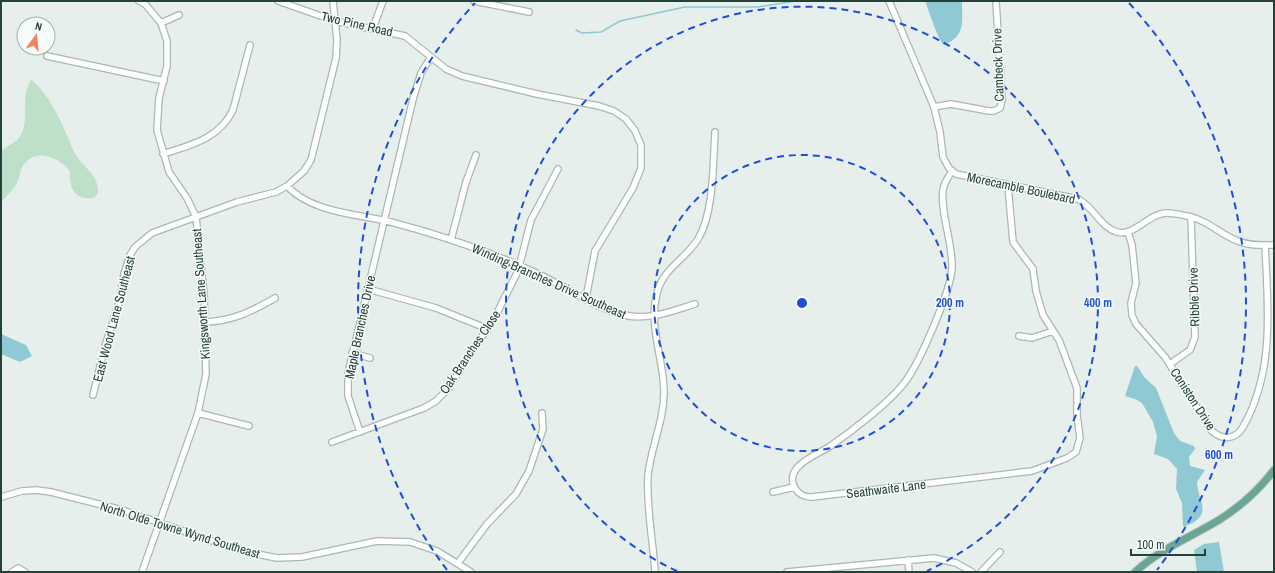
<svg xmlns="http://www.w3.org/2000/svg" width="1275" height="573" font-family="'Archivo Narrow',sans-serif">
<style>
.green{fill:#bfe0c8}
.water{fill:#8ec9d4}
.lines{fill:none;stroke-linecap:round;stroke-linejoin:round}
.stream{stroke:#8ec9d4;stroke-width:1.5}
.minor-casing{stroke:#a8b8b2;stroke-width:8}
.major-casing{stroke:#c2cac8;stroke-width:9}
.minor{stroke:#fff;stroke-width:5.5}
.major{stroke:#6aa596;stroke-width:7}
.ring{fill:none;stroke:#1d4ed8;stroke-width:2;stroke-dasharray:7 5}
.labels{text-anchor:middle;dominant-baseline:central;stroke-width:3;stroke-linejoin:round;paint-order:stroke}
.street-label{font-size:13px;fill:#24423a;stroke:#f7fbf9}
.centre{fill:#1d4ed8;stroke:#f7fbf9;stroke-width:2}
.ring-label{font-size:12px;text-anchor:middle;font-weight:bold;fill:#1d4ed8;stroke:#f7fbf9;stroke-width:3;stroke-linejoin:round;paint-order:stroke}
</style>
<rect width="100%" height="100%" fill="#e6efeb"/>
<path class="green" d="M31,80C43,86 61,120 66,133C70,142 72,150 78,158C87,170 99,177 98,193L94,198C75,200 69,189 70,171C59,158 39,148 25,163C20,168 20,177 17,183C13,190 6,197 1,202V151C6,147 12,144 17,140C33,124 18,99 31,80Z"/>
<path class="water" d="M925,1H962C962,22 966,36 944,45C938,40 929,11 925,1Z
M1,334L26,345L32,356L20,362L1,354Z
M1135,366H1137L1145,378L1156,388L1174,433L1180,441L1194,446L1195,449L1189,457L1190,466L1205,470L1197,482C1198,503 1215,515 1184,527L1183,526L1182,503L1176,489L1177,469L1168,459L1154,454L1157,436L1153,422L1142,403L1135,399L1125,396Z
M1219,542L1224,572H1197L1194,550L1204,544Z"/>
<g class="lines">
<path class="stream" d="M576,30L582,33L601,32L620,21L685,7H757L796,1"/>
<defs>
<path id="minor" d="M139,1L145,4L161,23L167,41V66L159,98L157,130L169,172L187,198L196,217L204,294L206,374L198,413L142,572
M278,1L335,21L405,36L446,69L462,76L537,94L599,106L614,111L626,119L635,131L641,145V168L633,188L595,251L586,298
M474,1L529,12
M889,1L934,107L940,132L943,157L949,168L956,174L1078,199C1094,207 1100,227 1117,232C1135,237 1149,212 1168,213C1180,214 1195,217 1206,223C1217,229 1226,237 1238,241C1249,246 1262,245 1274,245
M161,23L179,15
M373,28L383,1
M47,56L164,81
M934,107L951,104L989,111H994L1000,108L1002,100L996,1
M163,154C191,145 219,139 233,110L250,45
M952,171C948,177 944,183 943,190C940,212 953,244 952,268C951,291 919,364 905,382C890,402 851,432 829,447C819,453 804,459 797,468C786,481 797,498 812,497L1032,471L1067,458L1076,452L1080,438L1077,415V388L1059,340L1043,315L1036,291L1033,269L1013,242L1008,186
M287,186C312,213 358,214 391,222C440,235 488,251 534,272C562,284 595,308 624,315C648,321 672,311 695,304
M1128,232L1132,245L1136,283L1131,303L1132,315L1136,324L1165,357L1212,431C1223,441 1236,439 1243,427C1275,371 1268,307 1265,245
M451,240L466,182L476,155
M368,289L436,308L488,329
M205,322C232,321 251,312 275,298
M1019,336L1032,338L1053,331
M352,353L370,358
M1170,364L1190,350L1195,337L1191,218
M93,395L105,346L120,300L124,274L130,255L135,247L152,233L237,202L276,192L287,186L304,171L311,160L336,58L337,40L333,1
M198,413L249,426
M360,432L348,396V373L413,99L421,73L431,57
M332,442L424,408L436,401L447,390L496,315L518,271L531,220L558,169
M773,492L794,487
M1,497L22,491L36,490L51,492L122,510L242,551L277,558L302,557L377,541L410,542L437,551L471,572
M908,560L909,572
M458,563L487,524L516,494L529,471L543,429L542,413
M12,572L18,568L25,572
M655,572C653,540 646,507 648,475C651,447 664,421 664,392C664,360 648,326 657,293C664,267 685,260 698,239C714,213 713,163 715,132
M787,572L934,558L956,563L972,572
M981,572L1000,552"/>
<path id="major" d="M1135,572C1160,549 1191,537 1219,520C1241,506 1259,490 1274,470"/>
</defs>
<use href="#minor" class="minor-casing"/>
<use href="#major" class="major-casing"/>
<use href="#minor" class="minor"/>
<use href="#major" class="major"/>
</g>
<g class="ring">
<circle cx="802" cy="303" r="148"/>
<path d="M677 571A296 296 0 1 1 927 571"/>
<path d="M447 570A444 444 0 0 1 475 3M1129 3A444 444 0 0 1 1157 570"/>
</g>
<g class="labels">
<g class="street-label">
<text transform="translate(357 24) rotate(13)">Two Pine Road</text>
<text transform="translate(998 65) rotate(-92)">Cambeck Drive</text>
<text transform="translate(1021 188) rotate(12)">Morecamble Boulebard</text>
<text transform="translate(549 281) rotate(24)">Winding Branches Drive Southeast</text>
<text transform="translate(201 294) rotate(-94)">Kingsworth Lane Southeast</text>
<text transform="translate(1194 297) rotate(-92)">Ribble Drive</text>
<text transform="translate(114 319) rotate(-75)">East Wood Lane Southeast</text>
<text transform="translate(360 327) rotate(-78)">Maple Branches Drive</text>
<text transform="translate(470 352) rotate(-56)">Oak Branches Close</text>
<text transform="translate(1193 399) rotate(57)">Coniston Drive</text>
<text transform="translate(886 489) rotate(-7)">Seathwaite Lane</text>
<text transform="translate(180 530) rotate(17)">North Olde Towne Wynd Southeast</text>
</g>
</g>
<circle cx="802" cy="303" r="6" class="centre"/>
<g class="ring-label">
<text x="950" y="307">200 m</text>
<text x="1098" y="307">400 m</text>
<text x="1219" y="459">600 m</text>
</g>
<rect width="1275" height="573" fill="none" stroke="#24423a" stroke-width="4"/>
<g transform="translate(36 36) rotate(15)"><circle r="19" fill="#f7fbf9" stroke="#a3b1ad"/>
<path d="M0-3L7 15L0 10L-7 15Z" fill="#f4845f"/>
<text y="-6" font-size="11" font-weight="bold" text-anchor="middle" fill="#24423a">N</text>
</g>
<path d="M1131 549v6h74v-6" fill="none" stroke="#24423a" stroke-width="2"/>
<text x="1137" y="549" font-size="12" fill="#24423a" stroke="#f7fbf9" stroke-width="3" paint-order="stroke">100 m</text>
</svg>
